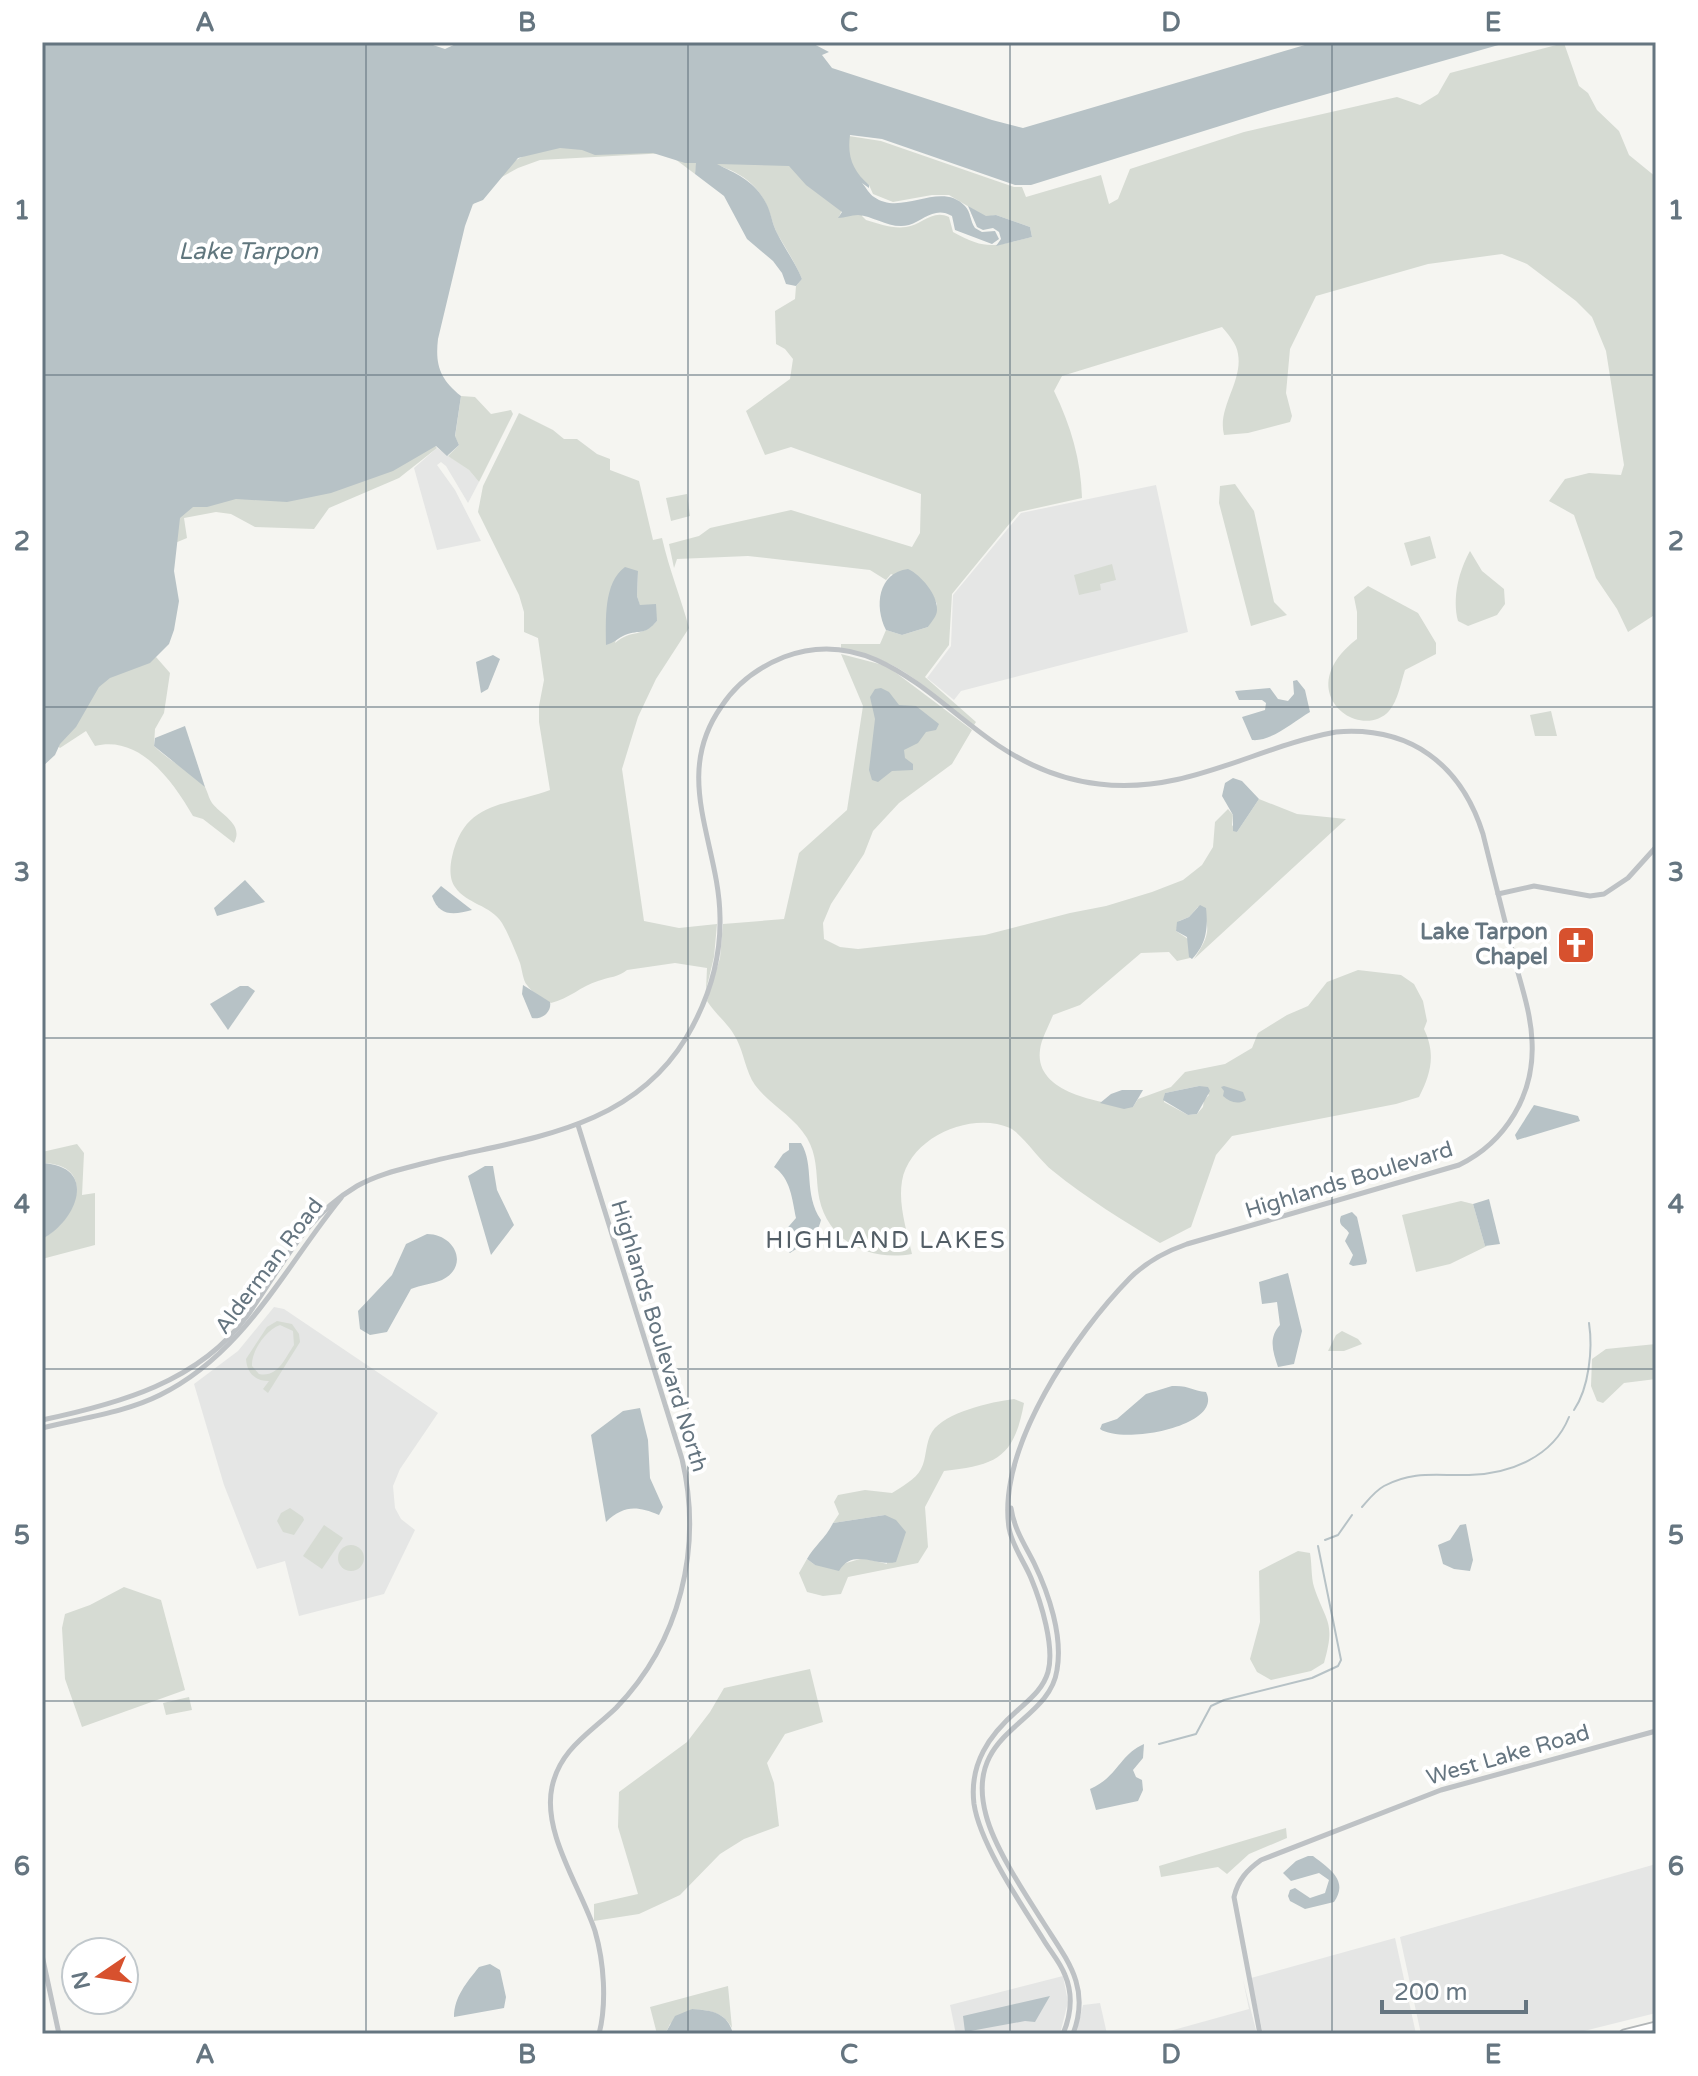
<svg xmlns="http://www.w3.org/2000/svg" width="1698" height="2076" viewBox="0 0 1698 2076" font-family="'Varela Round',sans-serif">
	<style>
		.built { fill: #e5e6e5 }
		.green { fill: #d6dbd3; fill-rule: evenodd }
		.water { fill: #b7c2c6 }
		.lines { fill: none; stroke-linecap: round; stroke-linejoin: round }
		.stream { stroke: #b7c2c6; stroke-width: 2 }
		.trunk-casing { stroke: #b1b5b7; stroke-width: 11 }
		.tertiary { stroke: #bec2c5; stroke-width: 5 }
		.trunk { stroke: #fff; stroke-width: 7 }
		.grid { fill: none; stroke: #657580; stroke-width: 2; stroke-opacity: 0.55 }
		.labels { text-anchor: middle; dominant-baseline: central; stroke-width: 8; stroke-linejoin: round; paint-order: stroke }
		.poi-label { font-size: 22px; font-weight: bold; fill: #657580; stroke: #fff; text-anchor: end }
		.street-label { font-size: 22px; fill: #657580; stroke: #fff }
		.water-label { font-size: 24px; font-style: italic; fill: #61777e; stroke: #fff }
		.neighbourhood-label { font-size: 24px; letter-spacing: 2px; fill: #535e66; stroke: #fff }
		.neatline { fill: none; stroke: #657580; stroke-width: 3 }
		.grid-label { font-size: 26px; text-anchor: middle; font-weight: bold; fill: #657580 }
	</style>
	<rect width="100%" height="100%" fill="#f5f5f1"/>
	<g class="built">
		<polygon points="437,448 469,470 479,482 468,503 446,466 441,462 437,465 455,490 481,541 437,550 414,468"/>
		<polygon points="1156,485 1188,632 961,691 954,700 927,678 951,646 953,595 1021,513"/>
		<polygon points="274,1307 284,1309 438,1413 400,1469 393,1486 395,1508 401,1519 415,1530 384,1594 299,1616 285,1561 257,1569 224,1485 194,1384 238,1351"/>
		<polygon points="1656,1864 1656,2013 1572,2034 1421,2034 1400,1937"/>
		<polygon points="1395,1938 1416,2034 1263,2034 1251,1978"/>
		<polygon points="1063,1976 1068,2002 1060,2034 956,2034 950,2005"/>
		<polygon points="1243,1980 1257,2034 1159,2034 1249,2009"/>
		<polygon points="1100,2003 1107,2034 1076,2034 1083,2005"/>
	</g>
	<g class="green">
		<path d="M1564,43L1579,86L1588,93L1597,110L1619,131L1629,155L1656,177V614L1628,632L1617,609L1596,578L1574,515L1549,501L1565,479L1589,473L1621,475L1624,465L1606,351L1592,317L1576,301L1527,264L1502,254L1428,264L1316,296L1290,349L1286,393L1292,416L1290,422L1248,433L1224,435C1217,407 1243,382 1238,354C1237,344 1228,334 1222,327L1062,376L1054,391C1071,426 1081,460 1082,498L1019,512L952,594L949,645L925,677L976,722L974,725C925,690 904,659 841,649V644H880L886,630L902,635L928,627L937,604L932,594L891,574L886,580L870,570L748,556L677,559L674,568L669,544L699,536L710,528L791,510L912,547L920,533L921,494L791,447L765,455L746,411L790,379L793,359L785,349L776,344L775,311L795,299L796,286L802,279C795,263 787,250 778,235C773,226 771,215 767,206C754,176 726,166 697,160L695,174L667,153L540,160L518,168L500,178L478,196L473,205L471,193C497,172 519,154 552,145L781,158L843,207L839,217L862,211V216L866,220C879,224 893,229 906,227C922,225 932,209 949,217L953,232C987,251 995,246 1032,237L1030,227L996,215L986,217L949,195H932L893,202L873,194L869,185L855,176L848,153L849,136L881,141L1014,187H1022L1026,197L1101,175L1109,204L1118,199L1130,169L1244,132L1397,97L1420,105L1438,94L1450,73Z"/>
		<polygon points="461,396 475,397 491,414 511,410 513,414 479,482 469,470 448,456 459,445 455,437"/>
		<path d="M519,413L553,430L564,439H577L597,454L610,459V470L639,481L653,540L662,538C669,569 681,598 689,628L656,679L638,717L622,769L644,921L679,928L717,924L714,957L706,990L707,968L675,963L627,970C619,977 609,977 598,981C581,986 569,999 551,1003C544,999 531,992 527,985C523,981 522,969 520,963C515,950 509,935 502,923C491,905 466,904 455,887C449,879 450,866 452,857C465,800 504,807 550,790L539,722V706L544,680L538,638L524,632V612L519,595L478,512L483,486ZM638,571L637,596L640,606H649L657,621C642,638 631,629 615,643Z"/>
		<polygon points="432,442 437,448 399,478 329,508 314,529 255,527 231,514 216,512 184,518 187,538 175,543 172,583 161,481"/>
		<polygon points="1235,484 1254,511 1274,602 1287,615 1251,626 1219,503 1220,486"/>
		<polygon points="687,494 690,516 671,521 666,498"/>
		<polygon points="1430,536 1436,558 1411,566 1404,543"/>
		<path d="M1470,551L1482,571L1504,589L1505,604L1497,615L1468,626L1458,621C1452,597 1459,571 1470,551Z"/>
		<polygon points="1112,564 1116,580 1100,584 1101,590 1079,595 1074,575"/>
		<path d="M1368,586L1418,613L1436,643V654L1405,670C1401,682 1398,701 1389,711C1360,743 1289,691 1357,639V612L1354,597Z"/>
		<path d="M841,654L887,666L972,730L952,764L899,803L873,831L864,854L831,904L823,923L824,939L840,947L858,949L985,935L1070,913L1106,906L1152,892L1183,880L1202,865L1213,847L1215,822L1228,809L1233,815L1232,825L1237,832L1259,799L1297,814L1346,819L1194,959C1207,939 1214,927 1198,907L1189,917L1179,921L1176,931L1188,939L1190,958L1177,961L1169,952L1141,953L1080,1005L1053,1015C1049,1026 1041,1039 1040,1050C1034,1094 1103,1103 1133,1107L1138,1099L1171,1087L1185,1072L1225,1064L1252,1048L1258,1033L1287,1015L1308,1006L1327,982L1358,970L1401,975L1414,984L1423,1001L1427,1021L1424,1029C1436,1054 1431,1074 1419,1097L1396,1104L1232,1136L1216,1155L1191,1227L1160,1243C1124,1221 1086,1198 1053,1171C1040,1161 1022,1134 1010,1128C971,1111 910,1137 902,1181C898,1205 907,1231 912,1254C868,1262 824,1240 818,1191C816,1172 817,1155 807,1138C794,1116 770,1105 755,1085C746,1072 744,1054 737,1040C730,1025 716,1015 707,1001L720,958L723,924L784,919L799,853L847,810L863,706ZM1199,1086L1209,1095L1204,1100L1203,1107L1197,1114L1188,1115L1164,1102L1165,1093Z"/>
		<path d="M156,657L170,673L164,713L155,729L154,746C168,760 185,768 200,781C207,786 207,795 212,803C222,816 244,824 234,843L203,819L193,816C173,782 141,735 95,746L86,731L60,748L55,744L82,686Z"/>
		<polygon points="1551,711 1557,736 1535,736 1530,715"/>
		<path d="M77,1144L84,1153L82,1195L95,1193V1245L42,1259V1239C76,1221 99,1164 42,1163V1152Z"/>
		<polygon points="1461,1201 1473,1204 1485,1246 1487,1246 1450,1264 1416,1272 1402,1215"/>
		<path d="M277,1321L292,1324L299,1334L300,1342L268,1393L263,1389L269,1381C255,1381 247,1373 246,1359L267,1327ZM280,1325L293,1331L294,1345C285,1358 278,1378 259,1374L252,1366C251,1351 266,1330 280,1325Z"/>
		<polygon points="1342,1331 1358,1339 1362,1344 1344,1351 1328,1351 1336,1335"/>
		<polygon points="1656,1344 1656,1379 1624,1383 1603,1403 1597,1401 1591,1386 1592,1359 1606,1349"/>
		<path d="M1014,1399L1024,1403C1014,1458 997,1465 944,1471L925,1507L928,1547L918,1563L848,1577L841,1594L823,1596L807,1592L799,1573L807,1559L815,1565L843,1564L863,1558L887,1564L885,1515L833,1523L839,1514L834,1502L838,1495L865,1490L892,1493C901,1487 916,1479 921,1469C927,1458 925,1443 932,1432C945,1412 991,1402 1014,1399Z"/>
		<polygon points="290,1508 303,1517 304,1520 294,1535 283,1532 277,1521 281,1513"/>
		<polygon points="324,1525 343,1538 322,1569 303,1556"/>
		<circle cx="351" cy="1558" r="13"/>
		<path d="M1298,1551L1310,1553C1312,1564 1311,1577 1314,1587C1326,1623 1336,1621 1324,1663L1311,1671L1271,1680L1257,1672L1250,1659L1260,1622L1259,1571Z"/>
		<polygon points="124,1587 161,1600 185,1690 82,1727 65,1679 62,1628 65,1614 90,1605"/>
		<polygon points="810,1669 823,1722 785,1734 767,1763 774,1783 779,1826 744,1839 720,1854 680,1895 639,1914 594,1921 594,1904 638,1894 618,1827 619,1792 687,1742 710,1712 724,1688"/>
		<polygon points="189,1697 192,1710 166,1715 163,1703"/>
		<polygon points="1286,1828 1287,1838 1249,1854 1227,1874 1218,1867 1161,1877 1159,1866"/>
		<path d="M728,1986L732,2028C724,2012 709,2010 692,2009L670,2024L665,2034H657L650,2007Z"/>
	</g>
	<g class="water">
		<path d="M42,42H424L445,49L460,42H810L829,52L822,55L832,68L992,120L1023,128L1315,42H1509L1271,110L1031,185H1015L882,139L850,135C847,157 853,171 869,185V188L862,183C866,187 869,194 874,197C902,217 940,180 965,206C971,212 970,221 975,228L982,232L995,231L999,239L992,244L955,230L952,216C935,206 924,220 909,225C891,230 874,216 858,215C851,215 845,218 838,218L842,212L806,185L789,166L717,164C736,174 754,180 766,203C771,212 772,224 777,233C785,249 795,262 802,279L796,286L786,284L782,273L773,261L747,239L724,196L695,174L696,163H685L653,153L595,155L582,150L560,148L518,158L483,200L473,204L465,226L438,339C435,365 440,379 461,396L455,436L459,445L447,456L436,446L393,471L331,493L287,502L236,499L207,507H193L180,518L174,571L179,601L174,630L169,644L150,663L110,678L99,687L76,727L60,744L55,755L42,767Z"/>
		<polygon points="968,206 986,216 996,215 1030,227 1032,237 996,246 1001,239 999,232 993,228 983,230 977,227"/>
		<path d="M625,567L638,571L637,596L640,605L656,604L657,621C644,636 641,629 625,635C618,638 614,643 606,645C606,621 603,583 625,567Z"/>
		<path d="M908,569C921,575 938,595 937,610C937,616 932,621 928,627L902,635L886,630C874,606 878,573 908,569Z"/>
		<polygon points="493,655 500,659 488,689 481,693 476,662"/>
		<path d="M1297,680L1305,690L1310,712C1293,722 1271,742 1252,740L1242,717L1265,710L1266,703L1262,700H1239L1235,691L1270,688L1278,699L1288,701L1294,694L1293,681Z"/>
		<polygon points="881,688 889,692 899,705 916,706 939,724 936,730 926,732 918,743 904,750 905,758 913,764 913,770 892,771 878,782 872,780 869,770 875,719 870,697 875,689"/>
		<polygon points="185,726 205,787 154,746 155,738"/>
		<polygon points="1233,778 1242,781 1259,799 1237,832 1233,831 1233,815 1222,796 1225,783"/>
		<polygon points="245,880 265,902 217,916 214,908"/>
		<path d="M441,886L472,910C454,915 439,917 432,896Z"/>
		<path d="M1200,905L1206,908C1208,927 1207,944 1192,959L1189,957L1187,937L1176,931L1177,922L1189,917Z"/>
		<path d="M523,985L550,1002C552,1012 542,1020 532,1018L522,994Z"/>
		<polygon points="240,986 248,986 255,991 228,1030 210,1004"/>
		<polygon points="1199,1086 1208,1087 1210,1091 1197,1114 1188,1115 1163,1100 1165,1093"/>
		<path d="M1224,1086L1243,1092L1246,1100C1237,1105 1230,1102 1223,1096L1224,1091L1221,1087Z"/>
		<polygon points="1122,1090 1143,1090 1133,1107 1124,1109 1100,1103 1111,1094"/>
		<polygon points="1534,1105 1578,1116 1580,1121 1517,1140 1515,1135"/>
		<path d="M789,1143H801C815,1166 803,1193 821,1220C817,1237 804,1244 790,1253L777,1240L796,1218C792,1199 791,1179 774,1167L783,1154L789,1150Z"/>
		<path d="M42,1163C99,1166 77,1221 42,1239Z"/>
		<polygon points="485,1166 493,1166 497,1190 514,1225 491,1255 468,1176"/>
		<polygon points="1489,1199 1500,1244 1485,1246 1473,1204"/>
		<path d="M1352,1212L1357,1217L1367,1261L1366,1264L1353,1266L1349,1264L1353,1255L1345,1241L1349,1233C1346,1227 1337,1226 1341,1216Z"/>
		<path d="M427,1234C455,1234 470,1266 442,1280C433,1284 420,1285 411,1289L387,1332L370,1335L360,1329L358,1311L392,1275L406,1244Z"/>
		<path d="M1288,1273L1302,1331L1294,1364L1278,1367C1273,1352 1268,1338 1280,1325L1277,1302L1262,1304L1259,1282Z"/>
		<path d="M1172,1386C1189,1385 1193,1391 1206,1392C1224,1426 1123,1445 1100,1429L1102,1424L1117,1419L1146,1394Z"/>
		<path d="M640,1408L648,1440L650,1478L663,1507L659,1515C637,1506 624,1505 606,1522L591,1435L623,1411Z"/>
		<path d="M885,1515L896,1520L906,1532L896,1562C876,1567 853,1547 839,1571L815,1565L807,1559C814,1546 826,1538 833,1523Z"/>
		<polygon points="1466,1524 1473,1560 1470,1571 1454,1569 1443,1564 1438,1545 1450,1540 1460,1525"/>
		<path d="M1144,1744L1143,1758L1133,1770L1136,1777L1142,1780L1143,1790L1138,1801L1096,1810L1090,1789C1118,1777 1119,1755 1144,1744Z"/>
		<path d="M1308,1856H1313C1330,1869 1349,1881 1334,1902L1305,1909L1290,1901L1288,1896L1290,1890L1295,1888L1310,1898L1325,1893L1329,1880L1319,1873L1291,1881L1283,1873L1296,1861Z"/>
		<path d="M490,1964L500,1970L506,1997L504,2008L454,2017C454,1997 467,1982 479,1967Z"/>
		<polygon points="1050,1996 1035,2022 1025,2021 965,2032 963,2016"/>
		<path d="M692,2009C712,2010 728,2013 733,2034H665L675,2016Z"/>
	</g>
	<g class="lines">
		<g class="stream">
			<path d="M1574,1410C1589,1388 1593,1349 1589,1323"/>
			<path d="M1362,1507C1369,1499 1375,1491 1384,1486C1414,1470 1438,1476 1469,1475C1510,1474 1553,1457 1569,1417"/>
			<polyline points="1325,1540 1338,1535 1352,1515"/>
			<polyline points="1159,1744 1196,1734 1211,1706 1224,1700 1312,1678 1338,1666 1341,1660 1318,1546"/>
		</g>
		<defs>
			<polyline id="trunk" points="1624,2034 1656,2026"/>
		</defs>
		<use href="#trunk" class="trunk-casing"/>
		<g class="tertiary">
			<polyline points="1498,894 1534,886 1590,896 1604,894 1628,878 1656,847"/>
			<path d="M578,1125L682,1459C703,1548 680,1642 616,1708C590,1733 560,1749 552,1787C542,1833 581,1888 595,1931C604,1962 607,2003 599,2034"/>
			<path d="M42,1420C118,1404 199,1382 247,1316C282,1267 303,1218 357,1186C378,1174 402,1169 425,1163C522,1138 628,1133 686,1038C708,1001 721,960 720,917C719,843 672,777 721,707C736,684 759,667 784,657C873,623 934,703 999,746C1029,766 1063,780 1099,784C1185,795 1255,747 1336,732C1410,726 1461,764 1483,834C1493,875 1504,916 1514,958C1521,985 1531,1013 1532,1041C1535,1094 1506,1142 1459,1165L1187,1244C1167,1251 1145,1263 1130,1278C1076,1333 997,1447 1009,1528C1012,1546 1024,1561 1031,1578C1041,1602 1055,1647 1048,1672C1043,1689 1030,1699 1018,1710C989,1735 969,1764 974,1804C980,1844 1021,1904 1043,1939C1050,1951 1060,1962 1065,1975C1073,1994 1071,2015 1063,2034"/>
			<path d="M42,1428C81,1418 124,1413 160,1395C245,1353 284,1268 341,1198"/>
			<path d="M1011,1508C1014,1529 1025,1545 1034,1563C1049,1594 1063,1636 1057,1670C1049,1725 963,1730 986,1815C994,1847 1025,1894 1043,1922C1067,1960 1091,1987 1073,2034"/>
			<polyline points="42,1955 59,2034"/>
			<path d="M1260,2034L1234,1897C1238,1880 1247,1870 1261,1860L1441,1790L1656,1731"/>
		</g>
		<use href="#trunk" class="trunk"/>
	</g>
	<path class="grid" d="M366,42V2034M688,42V2034M1010,42V2034M1332,42V2034M42,375H1656M42,707H1656M42,1038H1656M42,1369H1656M42,1701H1656"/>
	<defs>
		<symbol id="church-square" viewBox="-11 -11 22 22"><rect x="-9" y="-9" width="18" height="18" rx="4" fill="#d7512e" stroke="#fff"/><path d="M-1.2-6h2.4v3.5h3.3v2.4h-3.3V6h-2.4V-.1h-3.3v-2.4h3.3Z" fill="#fff"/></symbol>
	</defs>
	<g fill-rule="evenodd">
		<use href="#church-square" x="1554" y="923" width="44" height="44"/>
	</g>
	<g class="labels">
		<g class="poi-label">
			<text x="1548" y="932">Lake Tarpon<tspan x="1548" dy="25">Chapel</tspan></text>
		</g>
		<g class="street-label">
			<text transform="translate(1349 1180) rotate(-17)">Highlands Boulevard</text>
			<text transform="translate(269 1266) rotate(-53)">Alderman Road</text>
			<text transform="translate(659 1336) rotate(73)">Highlands Boulevard North</text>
			<text transform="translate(1508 1755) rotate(-16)">West Lake Road</text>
		</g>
		<g class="water-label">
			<text x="248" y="251">Lake Tarpon</text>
		</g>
		<g class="neighbourhood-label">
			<text x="886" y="1240">HIGHLAND LAKES</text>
		</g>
	</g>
	<rect width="1698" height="2076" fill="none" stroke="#ffffff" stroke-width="88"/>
	<g transform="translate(100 1976) rotate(257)"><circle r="38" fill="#ffffff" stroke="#c1c8cc" stroke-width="2"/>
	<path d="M0-6L14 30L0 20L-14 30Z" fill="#d7512e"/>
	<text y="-12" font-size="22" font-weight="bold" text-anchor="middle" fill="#657580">N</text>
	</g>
	<path d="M1382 2000v12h144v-12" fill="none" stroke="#657580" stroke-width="4"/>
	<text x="1394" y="2000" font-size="24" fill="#657580" stroke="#ffffff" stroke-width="6" paint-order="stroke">200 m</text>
	<rect x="44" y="44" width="1610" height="1988" class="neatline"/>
	<g class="grid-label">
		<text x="205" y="31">A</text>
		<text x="527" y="31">B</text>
		<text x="849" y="31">C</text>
		<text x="1171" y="31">D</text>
		<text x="1493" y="31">E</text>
		<text x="22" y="219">1</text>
		<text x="1676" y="219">1</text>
		<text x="22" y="550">2</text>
		<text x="1676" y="550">2</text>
		<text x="22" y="881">3</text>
		<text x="1676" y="881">3</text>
		<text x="22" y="1213">4</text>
		<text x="1676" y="1213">4</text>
		<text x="22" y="1544">5</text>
		<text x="1676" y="1544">5</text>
		<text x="22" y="1875">6</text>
		<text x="1676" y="1875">6</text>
		<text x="205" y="2063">A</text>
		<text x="527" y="2063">B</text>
		<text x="849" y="2063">C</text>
		<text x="1171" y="2063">D</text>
		<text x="1493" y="2063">E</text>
	</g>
</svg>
